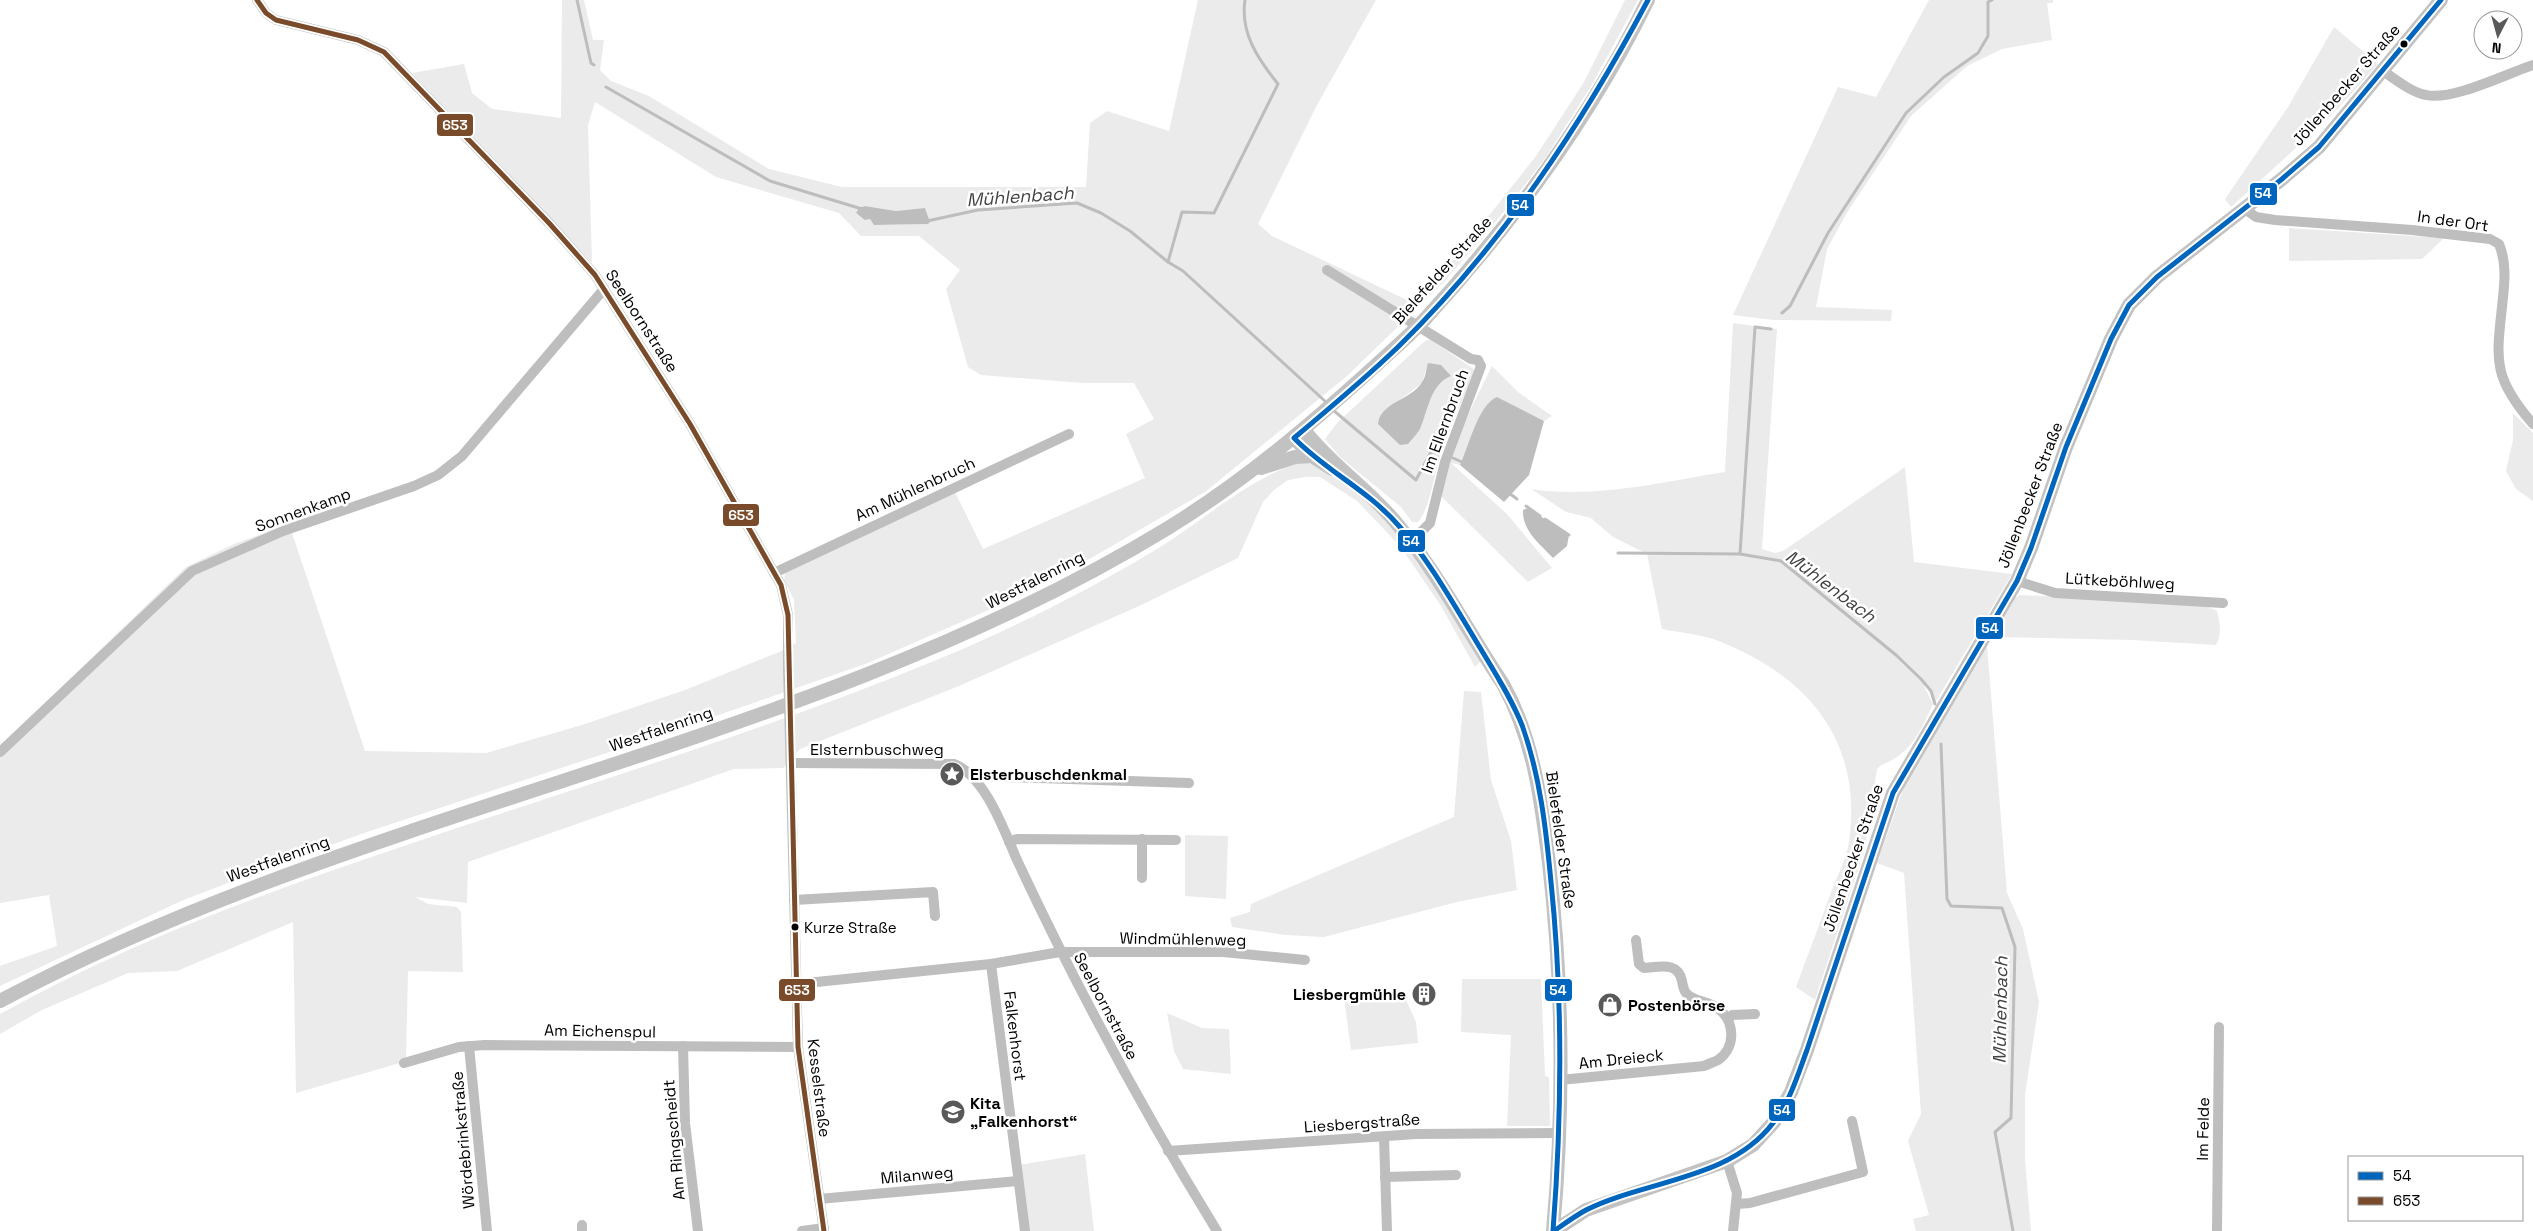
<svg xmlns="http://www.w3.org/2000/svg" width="2533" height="1231" viewBox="0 0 2533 1231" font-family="'Space Grotesk',sans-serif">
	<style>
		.green { fill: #ebebeb; fill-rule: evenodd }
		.water { fill: #bdbdbd }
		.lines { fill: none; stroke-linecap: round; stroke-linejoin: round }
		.stream { stroke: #bdbdbd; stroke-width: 3 }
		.minor { stroke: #bebebe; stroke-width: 10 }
		.secondary { stroke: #c2c2c2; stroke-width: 14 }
		.minor-bridge { stroke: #bebebe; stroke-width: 10 }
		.secondary-bridge { stroke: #c2c2c2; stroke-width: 14 }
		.bus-1-casing { stroke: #fff; stroke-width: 9 }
		.bus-2-casing { stroke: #fff; stroke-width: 9 }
		.bus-1 { stroke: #0065bd; stroke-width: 5 }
		.bus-2 { stroke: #7a4b2a; stroke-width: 5 }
		.bus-dot { fill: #000; stroke: #fff; stroke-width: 2 }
		.labels { text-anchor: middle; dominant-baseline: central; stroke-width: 5; stroke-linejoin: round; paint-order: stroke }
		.bus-label { font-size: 15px; fill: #000; stroke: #fff; text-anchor: start }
		.street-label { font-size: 16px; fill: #000; stroke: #fff }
		.poi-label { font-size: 16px; font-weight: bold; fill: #000; stroke: #fff; text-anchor: start }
		.water-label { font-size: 18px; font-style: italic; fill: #424242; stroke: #fff }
		.line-badge { stroke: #fff; stroke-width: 2 }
		.badge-label { font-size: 14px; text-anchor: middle; font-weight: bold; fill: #fff }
	</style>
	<rect width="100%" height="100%" fill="#fff"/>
	<g class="green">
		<path d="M562,0H584L593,40H604L600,70L611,81L649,96L769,169L842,187H1086L1090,123L1107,111L1169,131L1198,0H1376L1317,105L1258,224L1272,236L1409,301L1421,293L1457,256L1536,156L1584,82L1625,0H1638L1590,88L1546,157L1508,207L1443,283L1347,376L1205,492L1086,561L1009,601L868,663L670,732L367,832L272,866L181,901L0,986V966L57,946L49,895L0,903V746L186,567L234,544L289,524L365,751L486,753L582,725L685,690L779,652L796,643L794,600L784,580L785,573L955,492L983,549L1145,478L1126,434L1154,419L1134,383H1083L981,375L968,367L946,289L960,270L919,236H861L839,213L716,177L595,102L588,125L592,263L412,73L464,64L472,93L492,109L561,118ZM865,206L896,211L925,208L930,222L928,224L875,225L870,219L856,214L859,208Z"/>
		<polygon points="1929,0 2053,0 2053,3 2047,3 2052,40 2002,49 1967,66 1911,116 1848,211 1827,249 1816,307 1892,310 1891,321 1774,320 1733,315 1838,87 1876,97"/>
		<polygon points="2334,27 2378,64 2328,119 2231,207 2225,199 2288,107"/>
		<polygon points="2289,228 2444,238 2422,259 2289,261"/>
		<path d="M1733,323L1777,329L1762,549L1775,553L1783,551L1905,467L1914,562L2012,574L1936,701L1927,684L1924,686L1933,704C1923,725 1915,746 1894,759C1888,763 1882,763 1877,769L1864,851L1815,1000L1796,987C1808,954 1821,921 1833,887C1840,870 1849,853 1850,833C1860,738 1806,676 1721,642C1703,634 1681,633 1662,629L1647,554L1613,537L1591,518L1566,512L1531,489C1594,499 1662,482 1725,472Z"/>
		<path d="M1430,339L1475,370C1464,398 1450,427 1440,457C1433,477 1431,506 1418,522H1412L1401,507L1340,457L1325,439L1337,423L1425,341ZM1428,363L1450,376C1431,383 1425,412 1420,429L1381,414L1422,383Z"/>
		<path d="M1492,366L1518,392L1552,416L1544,421L1497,397L1460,465L1451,463L1507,514L1552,568L1528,582L1442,497C1440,469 1478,394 1492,366Z"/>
		<polygon points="2513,413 2533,433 2533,501 2516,489 2506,471 2513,440"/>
		<path d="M1304,461C1382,483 1441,597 1481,661L1475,667L1441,606L1400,546L1357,501L1320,477H1305L1288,480L1274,490L1263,502L1238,558L1139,606L959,686L800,749L783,768L734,769L468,862L467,903L415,897L428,904L457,907L461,912L463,972L408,971L406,1059L400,1063L296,1093L293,922L177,971L128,973L42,1010L0,1034V1014C127,943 263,893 401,847C579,786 760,733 934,661C1011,629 1086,592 1157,549C1204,520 1250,477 1304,461Z"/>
		<path d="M2020,595L2202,604L2217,611C2220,624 2222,634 2216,645L2132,640L1997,637L1995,629L2013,599Z"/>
		<polygon points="1987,645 2007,893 2023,929 2039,1002 2025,1095 2025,1160 2031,1231 1916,1231 1913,1219 1929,1215 1908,1141 1921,1114 1904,873 1877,863 1905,784"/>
		<polygon points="1464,691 1481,692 1491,780 1511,841 1517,890 1457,902 1324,937 1286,935 1232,927 1230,918 1250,912 1251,904 1454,817"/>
		<polygon points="1185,835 1228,836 1226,899 1185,896"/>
		<polygon points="1462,979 1541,979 1545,1076 1549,1077 1550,1126 1507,1126 1511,1035 1461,1032"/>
		<polygon points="1401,989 1416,1022 1418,1043 1351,1050 1344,997 1389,993"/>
		<polygon points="1167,1013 1202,1028 1229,1029 1231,1074 1183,1069 1174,1051"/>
		<polygon points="1085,1154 1094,1231 1028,1231 1019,1165"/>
	</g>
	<g class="water">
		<polygon points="865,206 896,211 925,208 930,222 928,224 874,225 870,219 865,220 856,213 859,208"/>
		<path d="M1428,363L1441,365L1451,376C1430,384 1428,411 1420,429C1417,434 1412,439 1408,444L1400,445L1378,424C1380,402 1412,400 1422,382C1426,377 1426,369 1428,363Z"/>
		<path d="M1497,397L1544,421L1529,475L1504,502L1460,465C1469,446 1478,405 1497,397Z"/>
		<path d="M1528,508L1569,535L1567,546L1553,558C1540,544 1522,531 1523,510Z"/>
	</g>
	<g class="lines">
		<g class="stream">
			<polyline points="577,0 591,63 594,65"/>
			<polyline points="606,87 770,181 862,209"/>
			<polyline points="927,221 978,210 1077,203 1101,213 1130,231 1168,262 1183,271 1327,403"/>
			<path d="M1168,262L1182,212L1214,213L1278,84C1258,59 1240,33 1245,0"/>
			<polyline points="1782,313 1790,306 1828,233 1906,113 1944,77 1978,53 1988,36 1988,2 1992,0"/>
			<polyline points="1333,410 1416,480 1431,452 1440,453"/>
			<polyline points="1453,458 1464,463"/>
			<polyline points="1509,493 1517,499"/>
			<polyline points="1526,506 1540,516"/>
			<polyline points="1545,519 1569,535"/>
			<polyline points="1618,553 1740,554 1781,561 1896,655 1921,679 1931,691 1935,704"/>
			<polyline points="1740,554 1755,327 1771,329"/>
			<polyline points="1941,744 1947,899 1951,906 2002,908 2015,947 2011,1118 1995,1132 2013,1231"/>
		</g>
		<g class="minor">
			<polyline points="257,0 266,13 276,20 358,40 384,52 549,223 595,275 690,424 781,585 788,615 788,667"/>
			<path d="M2383,71C2396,80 2411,92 2426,95C2452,101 2506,74 2533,65"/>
			<path d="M2245,209L2256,217L2275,220L2412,230L2490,239L2499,244C2506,261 2505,279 2503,297C2497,358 2490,375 2533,424"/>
			<polyline points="1327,270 1471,359 1478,360 1481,366 1445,462 1430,523 1412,541"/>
			<polyline points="774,573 1069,434"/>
			<polyline points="2017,581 2055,593 2223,603"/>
			<polyline points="790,739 798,1047 824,1231"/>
			<polyline points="0,752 192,571 283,531 414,486 438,475 462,456 604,289"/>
			<path d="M791,763L954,764C985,776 1004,830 1017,860C1077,988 1143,1111 1217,1231"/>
			<polyline points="974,776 1189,783"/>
			<polyline points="1142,839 1142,878"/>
			<polyline points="1009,842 1017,839 1176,840"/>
			<polyline points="794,900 933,892 935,916"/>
			<polyline points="991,964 1025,1231"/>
			<polyline points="797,984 991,964 1060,952 1223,952 1305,960"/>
			<polyline points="1728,1019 1732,1015 1755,1014"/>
			<polyline points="469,1046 487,1231"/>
			<polyline points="683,1046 685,1123 698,1231"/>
			<polyline points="404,1063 459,1047 485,1045 798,1047"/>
			<path d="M1560,1080L1704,1066C1708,1064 1714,1062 1718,1060C1737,1047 1735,1019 1716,1007C1708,1002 1695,1001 1688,995C1683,991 1683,986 1682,981C1678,961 1659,967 1644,968L1639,964L1636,940"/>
			<polyline points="1384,1137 1387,1231"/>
			<polyline points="1168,1151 1416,1134 1559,1133"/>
			<polyline points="1727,1161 1737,1193 1733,1231"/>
			<polyline points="1385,1177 1456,1175"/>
			<polyline points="819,1199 1018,1181"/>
			<polyline points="1737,1204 1750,1203 1863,1172 1852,1121"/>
			<polyline points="582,1225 582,1231"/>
			<polyline points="802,1231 824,1228"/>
			<polyline points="2217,1231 2219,1027"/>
		</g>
		<g class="secondary">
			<path d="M1425,319C1513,223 1591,117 1648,0"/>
			<path d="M1304,430C1332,466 1370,490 1398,525C1438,573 1468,632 1503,684C1534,740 1541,800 1549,863C1563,984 1564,1109 1553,1231"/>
			<polyline points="1294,438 1312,456 1332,469"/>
			<polyline points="1261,468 1295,457 1312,456"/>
			<path d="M0,1001C372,802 806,749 1168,528C1256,474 1332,406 1408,336"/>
			<polyline points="1554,1231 1586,1210 1727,1161 1753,1145 1774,1122 1791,1092 1807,1050 1893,793 2017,581 2031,548 2066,447 2111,339 2129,305 2157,277 2282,179 2319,147 2441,0"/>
		</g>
		<polyline class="minor-bridge" points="788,667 790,739"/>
		<polyline class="secondary-bridge" points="1408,336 1425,319"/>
		<defs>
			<g id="bus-1">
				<path d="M1553,1231C1562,1114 1563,998 1551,882C1546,829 1540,775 1522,725C1509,693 1490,665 1473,636C1450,598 1428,559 1399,526C1368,490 1326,471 1294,438C1330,408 1366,378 1399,346C1502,245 1581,126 1648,0"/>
				<path d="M1554,1231C1564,1224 1575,1216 1586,1210C1646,1180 1730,1180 1773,1123C1790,1102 1798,1074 1807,1050L1893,793L2017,581L2031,548L2066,447L2111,339L2129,305L2157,277L2282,179L2319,147L2441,0"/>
			</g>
			<polyline id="bus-2" points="257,0 266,13 276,20 358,40 384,52 549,223 595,275 690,424 781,585 788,615 798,1047 824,1231"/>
		</defs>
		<use href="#bus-1" class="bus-1-casing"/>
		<use href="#bus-2" class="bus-2-casing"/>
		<use href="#bus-1" class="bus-1"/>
		<use href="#bus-2" class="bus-2"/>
	</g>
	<defs>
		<symbol id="sight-disc" viewBox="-11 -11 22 22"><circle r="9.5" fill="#595959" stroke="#fff"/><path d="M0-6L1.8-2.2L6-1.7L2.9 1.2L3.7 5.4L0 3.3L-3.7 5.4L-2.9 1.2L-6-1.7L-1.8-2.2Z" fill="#fff"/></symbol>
		<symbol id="building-disc" viewBox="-11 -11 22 22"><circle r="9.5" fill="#595959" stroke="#fff"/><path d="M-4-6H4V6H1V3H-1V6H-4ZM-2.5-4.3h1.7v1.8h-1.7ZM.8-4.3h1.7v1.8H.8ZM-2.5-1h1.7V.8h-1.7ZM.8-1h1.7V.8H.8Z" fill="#fff"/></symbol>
		<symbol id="shop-disc" viewBox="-11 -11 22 22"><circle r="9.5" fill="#595959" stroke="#fff"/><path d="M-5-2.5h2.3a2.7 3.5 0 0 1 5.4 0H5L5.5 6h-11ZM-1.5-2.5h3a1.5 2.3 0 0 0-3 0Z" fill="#fff"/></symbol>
		<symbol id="school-disc" viewBox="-11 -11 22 22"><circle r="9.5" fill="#595959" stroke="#fff"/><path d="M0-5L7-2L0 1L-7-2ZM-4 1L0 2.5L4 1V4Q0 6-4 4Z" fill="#fff"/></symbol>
	</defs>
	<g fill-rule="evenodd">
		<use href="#sight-disc" x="938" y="760" width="28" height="28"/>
		<use href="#building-disc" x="1410" y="980" width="28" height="28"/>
		<use href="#shop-disc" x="1596" y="991" width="28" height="28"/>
		<use href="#school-disc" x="939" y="1098" width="28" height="28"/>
	</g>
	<g class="bus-dot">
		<circle cx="2404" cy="44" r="4.5"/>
		<circle cx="795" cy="927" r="4.5"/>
	</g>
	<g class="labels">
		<g class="bus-label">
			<text x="804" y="927">Kurze Straße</text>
		</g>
		<g class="street-label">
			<text transform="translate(2346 85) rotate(-49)">Jöllenbecker Straße</text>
			<text transform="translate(2453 221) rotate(8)">In der Ort</text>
			<text transform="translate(1442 270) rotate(-48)">Bielefelder Straße</text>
			<text transform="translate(642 321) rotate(57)">Seelbornstraße</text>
			<text transform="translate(1445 421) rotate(-70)">Im Ellernbruch</text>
			<text transform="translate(915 489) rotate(-25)">Am Mühlenbruch</text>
			<text transform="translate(2030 495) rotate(-69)">Jöllenbecker Straße</text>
			<text transform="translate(303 510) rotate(-20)">Sonnenkamp</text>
			<text transform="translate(1035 580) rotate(-27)">Westfalenring</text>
			<text transform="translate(2120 581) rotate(3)">Lütkeböhlweg</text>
			<text transform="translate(661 729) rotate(-19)">Westfalenring</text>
			<text x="877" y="749">Elsternbuschweg</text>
			<text transform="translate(1561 840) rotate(82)">Bielefelder Straße</text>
			<text transform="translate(1853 858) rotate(-71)">Jöllenbecker Straße</text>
			<text transform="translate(278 859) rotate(-20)">Westfalenring</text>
			<text transform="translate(1183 939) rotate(1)">Windmühlenweg</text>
			<text transform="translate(1106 1006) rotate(62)">Seelbornstraße</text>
			<text transform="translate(600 1031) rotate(1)">Am Eichenspul</text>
			<text transform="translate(1015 1036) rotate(83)">Falkenhorst</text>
			<text transform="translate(1621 1059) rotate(-6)">Am Dreieck</text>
			<text transform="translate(819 1088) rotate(83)">Kesselstraße</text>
			<text transform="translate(1362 1123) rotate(-4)">Liesbergstraße</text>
			<text transform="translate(2203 1129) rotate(-89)">Im Felde</text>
			<text transform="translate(463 1140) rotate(-95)">Wördebrinkstraße</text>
			<text transform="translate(674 1140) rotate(-95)">Am Ringscheidt</text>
			<text transform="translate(917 1175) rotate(-5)">Milanweg</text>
		</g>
		<g class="poi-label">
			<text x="970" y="774">Elsterbuschdenkmal</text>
			<text x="1406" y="994" text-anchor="end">Liesbergmühle</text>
			<text x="1628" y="1005">Postenbörse</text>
			<text x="970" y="1103">Kita<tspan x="970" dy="18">„Falkenhorst“</tspan></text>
		</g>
		<g class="water-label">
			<text transform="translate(1020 196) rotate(-4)">Mühlenbach</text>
			<text transform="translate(1831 586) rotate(37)">Mühlenbach</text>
			<text transform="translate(2000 1010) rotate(-89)">Mühlenbach</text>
		</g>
	</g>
	<g class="line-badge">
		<rect x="436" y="113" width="38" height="24" rx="5" fill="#7a4b2a"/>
		<rect x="2249" y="182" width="29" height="24" rx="5" fill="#0065bd"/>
		<rect x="1506" y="193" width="29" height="24" rx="5" fill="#0065bd"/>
		<rect x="722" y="503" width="38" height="24" rx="5" fill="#7a4b2a"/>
		<rect x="1397" y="529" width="29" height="24" rx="5" fill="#0065bd"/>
		<rect x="1975" y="616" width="29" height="24" rx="5" fill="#0065bd"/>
		<rect x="1544" y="978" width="29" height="24" rx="5" fill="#0065bd"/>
		<rect x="778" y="978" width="38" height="24" rx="5" fill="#7a4b2a"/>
		<rect x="1768" y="1098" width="28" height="24" rx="5" fill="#0065bd"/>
	</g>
	<g class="badge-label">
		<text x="455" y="130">653</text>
		<text x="2263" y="198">54</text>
		<text x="1520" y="210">54</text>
		<text x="741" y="520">653</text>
		<text x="1411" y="546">54</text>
		<text x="1990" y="633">54</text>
		<text x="1558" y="995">54</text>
		<text x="797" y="995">653</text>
		<text x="1782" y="1115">54</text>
	</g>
	<rect x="2348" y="1156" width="175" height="65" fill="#ffffff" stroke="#999999"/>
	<rect x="2358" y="1172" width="25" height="8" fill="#0065bd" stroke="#999999"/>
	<text x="2393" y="1181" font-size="15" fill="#000000">54</text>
	<rect x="2358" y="1197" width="25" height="8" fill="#7a4b2a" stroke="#999999"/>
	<text x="2393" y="1206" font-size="15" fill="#000000">653</text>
	<g transform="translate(2498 35) rotate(186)"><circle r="24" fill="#ffffff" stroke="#999999"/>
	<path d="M0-4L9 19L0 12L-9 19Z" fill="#595959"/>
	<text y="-8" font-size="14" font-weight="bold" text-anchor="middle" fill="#000000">N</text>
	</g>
</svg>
